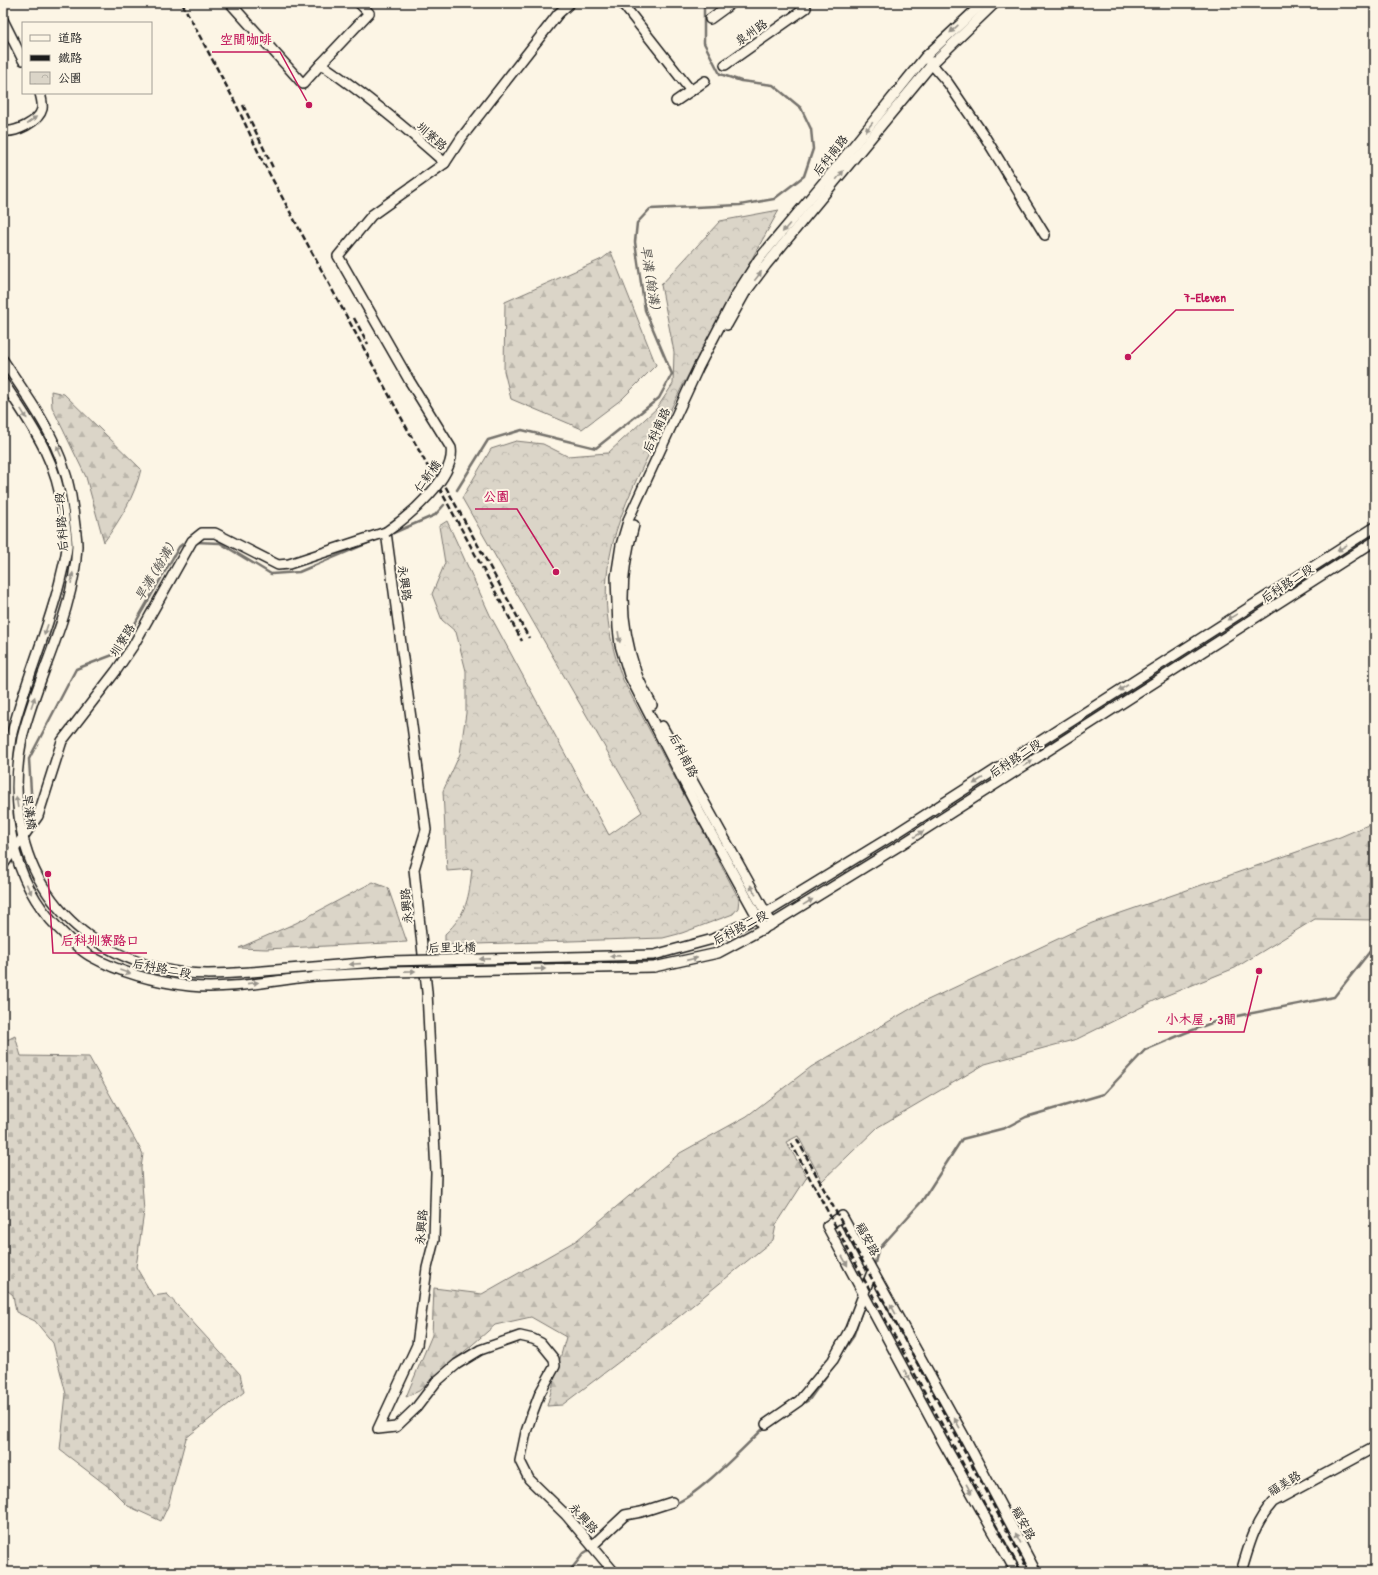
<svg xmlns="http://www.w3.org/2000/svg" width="1378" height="1575" viewBox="0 0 1378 1575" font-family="'Patrick Hand','LXGW WenKai TC',sans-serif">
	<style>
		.forest { fill: url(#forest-firs); stroke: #7c7872 }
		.cemetery { fill: url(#cemetery-stones); stroke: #7c7872 }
		.park { fill: url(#park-crowns); stroke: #7c7872 }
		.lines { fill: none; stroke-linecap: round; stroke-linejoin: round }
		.stream { stroke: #75726c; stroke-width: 2.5 }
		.minor-casing { stroke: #1c1c1c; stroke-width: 12 }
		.minor { stroke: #fcf5e5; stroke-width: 9 }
		.rail { stroke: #1c1c1c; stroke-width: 2.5; stroke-dasharray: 6 3; stroke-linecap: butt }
		.minor-bridge-casing { stroke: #1c1c1c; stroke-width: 12; stroke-linecap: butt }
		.minor-bridge { stroke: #fcf5e5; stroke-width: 9 }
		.oneway { fill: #97938b }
		.labels { text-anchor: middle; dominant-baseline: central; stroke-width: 4; stroke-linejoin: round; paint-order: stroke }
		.street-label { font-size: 12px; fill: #1c1c1c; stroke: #fcf5e5 }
		.water-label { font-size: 13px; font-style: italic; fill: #575551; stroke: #fcf5e5 }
		.leader { fill: none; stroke: #c2185b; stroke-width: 1.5 }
		.callout-dot { fill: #c2185b; stroke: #fcf5e5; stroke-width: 1.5 }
		.callout-label { font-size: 13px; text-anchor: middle; font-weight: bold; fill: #c2185b; stroke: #fcf5e5; stroke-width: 4; stroke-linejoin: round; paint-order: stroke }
	</style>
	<defs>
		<pattern id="forest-firs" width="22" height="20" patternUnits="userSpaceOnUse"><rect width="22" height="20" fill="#dbd5c8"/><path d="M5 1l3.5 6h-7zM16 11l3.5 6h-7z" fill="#bbb6ab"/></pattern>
		<pattern id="cemetery-stones" width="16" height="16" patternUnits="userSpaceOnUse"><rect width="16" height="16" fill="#dbd5c8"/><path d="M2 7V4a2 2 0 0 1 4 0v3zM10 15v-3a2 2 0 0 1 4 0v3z" fill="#bbb6ab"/></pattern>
		<pattern id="park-crowns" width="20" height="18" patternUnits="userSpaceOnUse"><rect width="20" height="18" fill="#dbd5c8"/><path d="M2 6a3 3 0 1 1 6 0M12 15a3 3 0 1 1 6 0" fill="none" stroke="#bbb6ab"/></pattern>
	</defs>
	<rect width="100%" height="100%" fill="#fcf5e5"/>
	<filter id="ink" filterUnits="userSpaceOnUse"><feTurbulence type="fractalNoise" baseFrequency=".025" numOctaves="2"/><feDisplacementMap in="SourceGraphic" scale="8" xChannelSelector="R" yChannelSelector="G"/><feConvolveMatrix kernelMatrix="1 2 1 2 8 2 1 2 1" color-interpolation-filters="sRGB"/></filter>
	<g filter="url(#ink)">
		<g class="forest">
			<polygon points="611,252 656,365 622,399 582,429 511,399 504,371 505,302 602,259"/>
			<path d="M51,391L64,394L141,469C135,496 120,520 104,542L86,477L52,407Z"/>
			<polygon points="1375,822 1375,920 1315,919 1235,968 1160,998 1077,1039 985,1064 878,1127 822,1181 798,1136 786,1142 807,1177 776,1225 773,1240 677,1318 562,1405 547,1406 566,1337 531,1317 495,1325 419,1391 406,1397 432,1335 434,1288 482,1294 577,1240 680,1153 747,1116 811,1067 917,1005 1092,923 1340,837"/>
			<polygon points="373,882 388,888 407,942 266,949 239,948 296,923"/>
		</g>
		<polygon class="cemetery" points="15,1036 21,1056 89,1057 143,1154 141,1168 144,1212 136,1267 153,1296 167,1294 240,1374 244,1392 186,1438 168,1506 161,1521 128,1506 110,1488 60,1450 66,1394 53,1343 35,1321 16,1312 13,1295 3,1287 3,1042"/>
		<path class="park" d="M779,210C736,288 690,366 652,448C634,484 616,520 609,561C602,601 609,642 623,680L739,899L738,908L733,914L682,933L663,938L445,945V934C467,914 469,897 472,869L447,871L443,791L460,754L466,713V671L456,632L442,620L432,594L445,563L439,526L447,521L490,615L609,835L642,812L462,498L491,449L516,441L543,444L567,456L608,453L657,408L673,384L674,352L661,285L720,221Z"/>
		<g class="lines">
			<g class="stream">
				<polyline points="457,490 488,440 522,430 596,448 659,398 672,374 645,310 635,242 637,223 650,209 740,205 774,199 804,176 813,149 811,129 801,108 773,85 741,81 720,74 704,43 704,8 706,3"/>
				<polyline points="391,534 435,515 444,505"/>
				<polyline points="195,542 220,543 271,574 299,572 375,540"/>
				<polyline points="22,819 32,808 29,759 76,669 118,653 179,547 185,542 190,542"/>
				<polyline points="3,840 8,834"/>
				<polyline points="874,1267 878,1250 922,1201 962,1139 1005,1128 1026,1117 1104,1094 1145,1050 1185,1033 1222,1019 1334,997 1375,945"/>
				<polyline points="839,1357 853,1337 862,1310"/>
				<polyline points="799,1406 809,1400 834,1365"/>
				<path d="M674,1504C698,1496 745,1446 766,1426"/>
				<polyline points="569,1572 584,1553 592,1548"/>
			</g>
			<defs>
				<g id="minor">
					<path d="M230,3L303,84L321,64C365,94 406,128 445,163L372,215L338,256L409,380"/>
					<polyline points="622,3 691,91"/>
					<polyline points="710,19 732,3"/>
					<polyline points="3,20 23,60"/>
					<polyline points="929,61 948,83 985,137 1045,235"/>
					<polyline points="321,64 369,13 359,3"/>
					<polyline points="725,65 806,8 802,3"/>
					<polyline points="676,101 705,81"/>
					<path d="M3,131C15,133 39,122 42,109C43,103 41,98 40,93"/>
					<polyline points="445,163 462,137 558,14 570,3"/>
					<polyline points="727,325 745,293 766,265 932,64 995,3"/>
					<path d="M3,360C39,414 68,451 74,518C75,527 77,537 77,546C74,614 38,673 22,738C0,849 52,943 163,969C191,976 222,974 251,972"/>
					<path d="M3,382C34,428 57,460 64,517C65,527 68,538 67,547C66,559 62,570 60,581C47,634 24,684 11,737C0,805 9,879 59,929C69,939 80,951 92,957C123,974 156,982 190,986C230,990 276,980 315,976"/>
					<path d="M634,525C619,577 619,620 636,672C640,684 647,695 652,705"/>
					<polyline points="662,726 772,924"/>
					<polyline points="3,865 38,816 62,741 116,671 133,646 192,541 202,533 215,533 278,565 289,564 386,532 426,830 414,869 427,992 436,1173 434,1240 427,1268 417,1345 378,1429 396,1427 416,1408 436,1382 457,1364 480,1350 520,1336 533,1339 541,1343 554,1359 555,1366 540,1393 532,1414 526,1432 520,1461 529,1479 566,1515 614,1572"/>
					<polyline points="764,929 701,815 629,675 620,645 618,628 616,577 621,545 629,518 698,368 736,295 759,259 838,165 925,57 983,3"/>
					<polyline points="654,955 713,939 766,913 892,836 1375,527"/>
					<polyline points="654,967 718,953 772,924 899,846 1375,541"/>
					<polyline points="766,1424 799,1401 833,1360 850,1329 872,1272"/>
					<polyline points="593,1545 625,1515 641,1512 672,1502"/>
					<polyline points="1016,1572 943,1442 827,1226 842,1216 964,1436 1036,1572"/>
					<path d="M1241,1572C1249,1546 1254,1523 1273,1502L1375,1447"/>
				</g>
			</defs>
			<use href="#minor" class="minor-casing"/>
			<use href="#minor" class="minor"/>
			<g class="rail">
				<polyline points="182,3 234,100 262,160 522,641"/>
				<polyline points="243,105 274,170"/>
				<polyline points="354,318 368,344"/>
				<polyline points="437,471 529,638"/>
				<polyline points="797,1139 1029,1572"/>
				<polyline points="791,1143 1021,1572"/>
			</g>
			<defs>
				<g id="minor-bridge">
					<path d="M386,532C408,517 456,477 451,448L409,380"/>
					<polyline points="251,972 388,961 654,955"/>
					<polyline points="315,976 390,972 654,967"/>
				</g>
			</defs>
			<use href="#minor-bridge" class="minor-bridge-casing"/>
			<use href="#minor-bridge" class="minor-bridge"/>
		</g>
		<defs><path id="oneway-solid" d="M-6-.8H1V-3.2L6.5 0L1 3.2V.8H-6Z"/></defs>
		<g class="oneway">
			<use href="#oneway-solid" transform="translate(954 29) rotate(137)"/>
			<use href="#oneway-solid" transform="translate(32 120) rotate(-36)"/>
			<use href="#oneway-solid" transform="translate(869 127) rotate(129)"/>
			<use href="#oneway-solid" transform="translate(840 175) rotate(-51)"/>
			<use href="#oneway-solid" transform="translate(786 228) rotate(130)"/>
			<use href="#oneway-solid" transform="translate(758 276) rotate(-53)"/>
			<use href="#oneway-solid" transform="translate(24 414) rotate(58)"/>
			<use href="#oneway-solid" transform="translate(59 451) rotate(-113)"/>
			<use href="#oneway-solid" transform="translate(1342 548) rotate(148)"/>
			<use href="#oneway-solid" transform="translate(72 578) rotate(-81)"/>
			<use href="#oneway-solid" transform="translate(1232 617) rotate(148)"/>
			<use href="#oneway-solid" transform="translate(46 630) rotate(109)"/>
			<use href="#oneway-solid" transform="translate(619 637) rotate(81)"/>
			<use href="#oneway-solid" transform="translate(1123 688) rotate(147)"/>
			<use href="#oneway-solid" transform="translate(33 702) rotate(-71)"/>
			<use href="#oneway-solid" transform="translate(1028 763) rotate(-33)"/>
			<use href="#oneway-solid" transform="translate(978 781) rotate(147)"/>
			<use href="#oneway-solid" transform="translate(17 802) rotate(-98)"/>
			<use href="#oneway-solid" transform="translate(919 834) rotate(-33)"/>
			<use href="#oneway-solid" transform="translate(29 889) rotate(64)"/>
			<use href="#oneway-solid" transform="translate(753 890) rotate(-119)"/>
			<use href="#oneway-solid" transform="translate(808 902) rotate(-31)"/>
			<use href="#oneway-solid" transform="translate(615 956) rotate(179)"/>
			<use href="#oneway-solid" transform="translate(485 959) rotate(179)"/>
			<use href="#oneway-solid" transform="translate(692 959) rotate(-13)"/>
			<use href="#oneway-solid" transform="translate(355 964) rotate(176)"/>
			<use href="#oneway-solid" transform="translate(540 969) rotate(-1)"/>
			<use href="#oneway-solid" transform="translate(410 971) rotate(-1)"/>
			<use href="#oneway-solid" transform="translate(125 972) rotate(19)"/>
			<use href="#oneway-solid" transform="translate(253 983) rotate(-6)"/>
			<use href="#oneway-solid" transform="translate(845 1261) rotate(61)"/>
			<use href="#oneway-solid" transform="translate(893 1309) rotate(-119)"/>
			<use href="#oneway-solid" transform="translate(907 1375) rotate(62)"/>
			<use href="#oneway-solid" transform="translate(957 1423) rotate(-119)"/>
			<use href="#oneway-solid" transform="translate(969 1489) rotate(61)"/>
			<use href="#oneway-solid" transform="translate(1018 1538) rotate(-118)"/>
		</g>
	</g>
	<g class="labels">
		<g class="street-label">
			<text transform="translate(751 32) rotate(-35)">泉州路</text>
			<text transform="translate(432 136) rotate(41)">圳寮路</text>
			<text transform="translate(830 155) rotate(-51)">后科南路</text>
			<text transform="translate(656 430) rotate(-65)">后科南路</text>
			<text transform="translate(427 476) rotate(-55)">仁新橋</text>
			<text transform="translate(61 522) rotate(-94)">后科路二段</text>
			<text transform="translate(405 583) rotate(82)">永興路</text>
			<text transform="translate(1287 583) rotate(-33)">后科路二段</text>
			<text transform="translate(122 640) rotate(-58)">圳寮路</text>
			<text transform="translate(684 755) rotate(63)">后科南路</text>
			<text transform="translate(1015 758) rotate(-33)">后科路二段</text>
			<text transform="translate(30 812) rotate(82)">旱溝橋</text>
			<text transform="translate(406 906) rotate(-95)">永興路</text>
			<text transform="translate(740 927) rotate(-27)">后科路二段</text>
			<text transform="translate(452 947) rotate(-1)">后里北橋</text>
			<text transform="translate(162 968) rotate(11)">后科路二段</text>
			<text transform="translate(421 1227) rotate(-85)">永興路</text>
			<text transform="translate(868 1239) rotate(62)">福安路</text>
			<text transform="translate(1284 1483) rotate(-31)">福美路</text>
			<text transform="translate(584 1518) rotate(48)">永興路</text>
			<text transform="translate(1024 1523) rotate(62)">福安路</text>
		</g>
		<g class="water-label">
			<text transform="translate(651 277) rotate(81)">旱溝 (翰溝)</text>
			<text transform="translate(154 572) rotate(-59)">旱溝 (翰溝)</text>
		</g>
	</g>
	<path class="leader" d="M309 105L280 52H212M1128 357L1176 310H1234M556 572L517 509H475M48 874L53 953H147M1259 971L1244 1032H1158"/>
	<g class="callout-dot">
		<circle cx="309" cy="105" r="4"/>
		<circle cx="1128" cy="357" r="4"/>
		<circle cx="556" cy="572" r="4"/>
		<circle cx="48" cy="874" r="4"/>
		<circle cx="1259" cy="971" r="4"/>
	</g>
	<g class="callout-label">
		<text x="246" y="44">空間咖啡</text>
		<text x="1205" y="302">7-Eleven</text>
		<text x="496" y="501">公園</text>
		<text x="100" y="945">后科圳寮路口</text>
		<text x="1201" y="1024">小木屋，3間</text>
	</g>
	<rect width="1378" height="1575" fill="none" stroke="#fcf5e5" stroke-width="16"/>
	<rect x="8" y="8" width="1362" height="1559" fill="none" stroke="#1c1c1c" stroke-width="1.5" filter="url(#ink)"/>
	<rect x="22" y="22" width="130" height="72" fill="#fcf5e5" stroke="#a29e95"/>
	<rect x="30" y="35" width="20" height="6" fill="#fcf5e5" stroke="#a29e95"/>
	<text x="58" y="42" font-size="12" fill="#1c1c1c">道路</text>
	<rect x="30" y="55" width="20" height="6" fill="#1c1c1c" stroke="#a29e95"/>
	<text x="58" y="62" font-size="12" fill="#1c1c1c">鐵路</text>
	<rect x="30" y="72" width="20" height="12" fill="url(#park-crowns)" stroke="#a29e95"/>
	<text x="58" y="82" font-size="12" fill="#1c1c1c">公園</text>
</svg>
